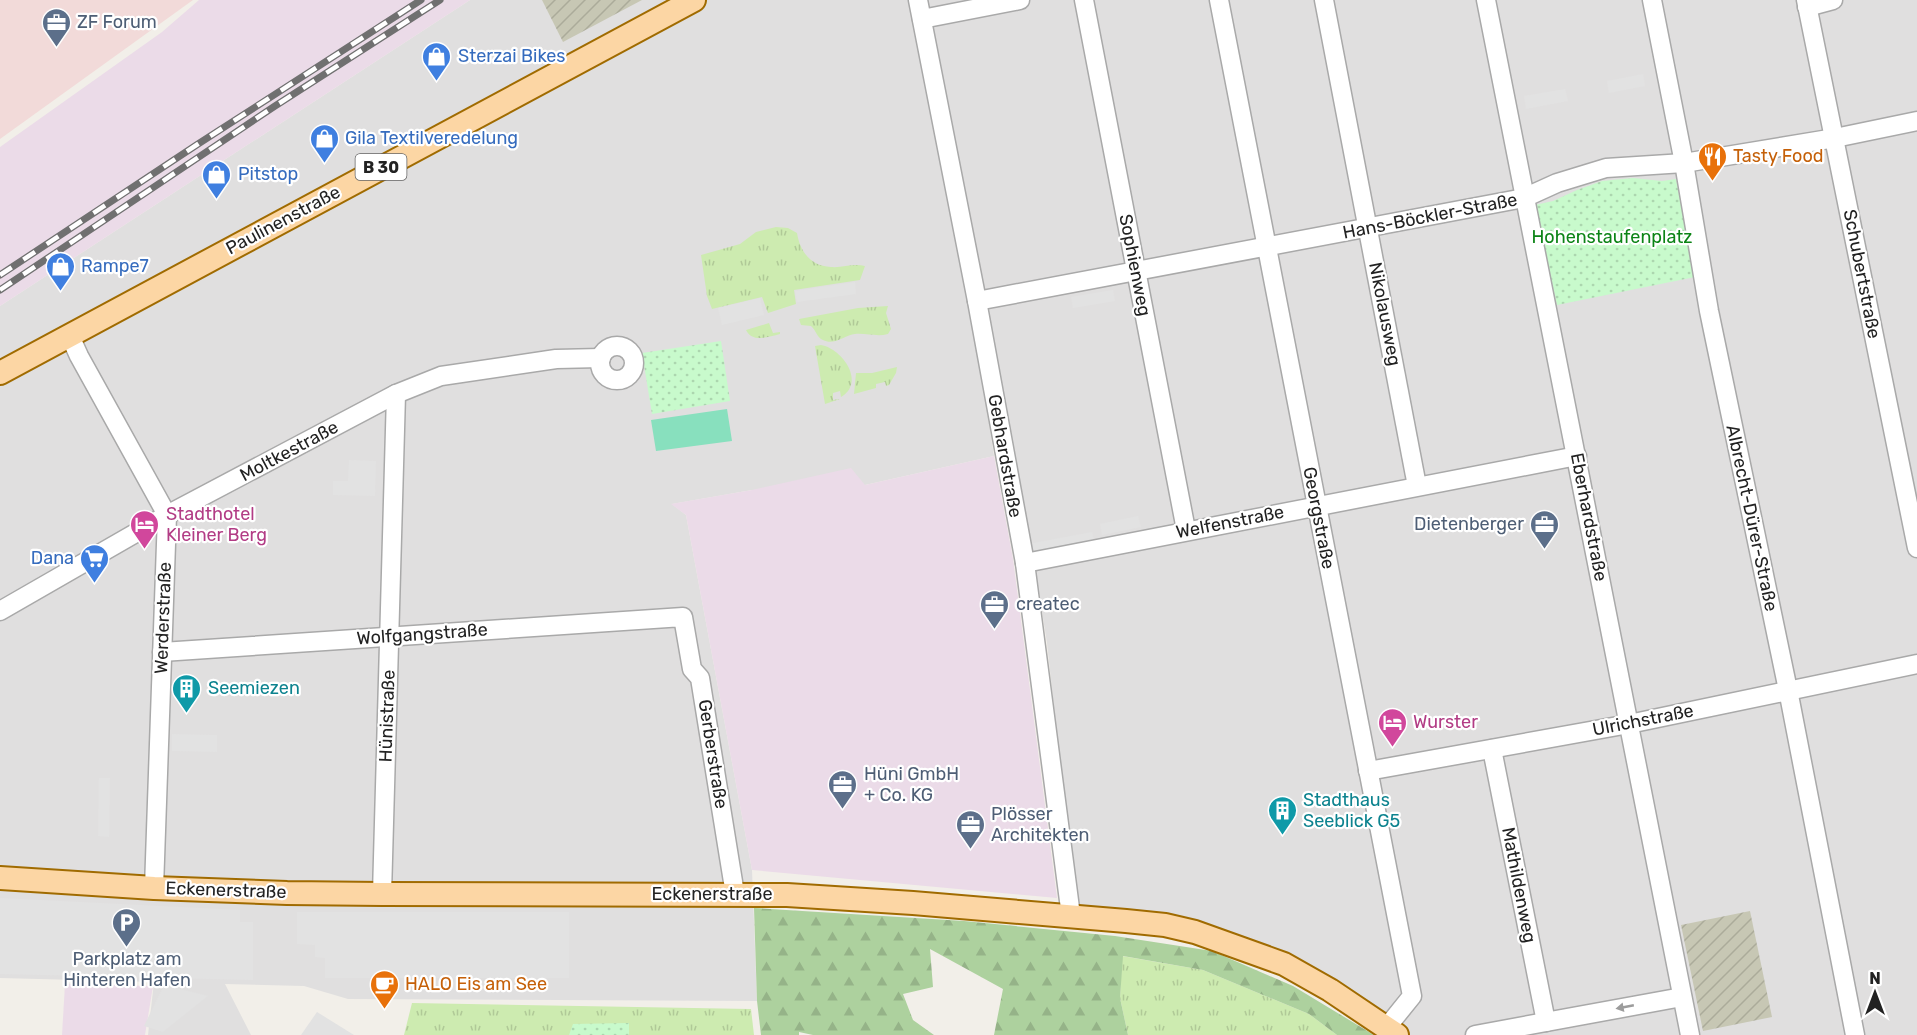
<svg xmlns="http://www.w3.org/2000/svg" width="1917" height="1035" viewBox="0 0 1917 1035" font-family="Rubik,sans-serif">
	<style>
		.residential { fill: #e0dfdf }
		.commercial { fill: #f2dad9 }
		.industrial { fill: #ebdbe8 }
		.construction { fill: url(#construction-furrows) }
		.grass { fill: url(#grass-tufts) }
		.forest { fill: url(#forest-firs) }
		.park { fill: url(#park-dots) }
		.pitch { fill: #88e0be }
		.parking { fill: #e2e2e2 }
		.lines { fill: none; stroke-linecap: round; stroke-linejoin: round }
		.minor-casing { stroke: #a9a9a9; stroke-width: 21 }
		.major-casing { stroke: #a06b00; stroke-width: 26 }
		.minor { stroke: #fff; stroke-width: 18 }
		.major { stroke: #fcd6a4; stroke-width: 22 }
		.rail-casing { stroke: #707070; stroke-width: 7 }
		.rail { stroke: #fff; stroke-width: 4.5; stroke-dasharray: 14; stroke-linecap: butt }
		.oneway { fill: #9c9c9c }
		.labels { text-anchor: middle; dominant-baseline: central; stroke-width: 4.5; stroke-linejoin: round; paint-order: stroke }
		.shield { fill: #fff; stroke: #646464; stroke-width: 1.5 }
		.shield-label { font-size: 16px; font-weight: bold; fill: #222 }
		.service-label { font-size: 18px; fill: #4e5e75; stroke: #fff; text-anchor: start }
		.shop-label { font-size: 18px; fill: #366cbe; stroke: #fff; text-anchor: start }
		.food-label { font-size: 18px; fill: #c56008; stroke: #fff; text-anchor: start }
		.street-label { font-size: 18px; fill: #222; stroke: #fff }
		.park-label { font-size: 18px; fill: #0c8416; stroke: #fff }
		.hotel-label { font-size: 18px; fill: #b23c85; stroke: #fff; text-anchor: start }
		.culture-label { font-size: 18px; fill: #0d838f; stroke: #fff; text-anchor: start }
	</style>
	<defs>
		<pattern id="construction-furrows" width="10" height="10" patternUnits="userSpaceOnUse" patternTransform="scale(1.5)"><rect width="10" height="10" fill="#c7c7b4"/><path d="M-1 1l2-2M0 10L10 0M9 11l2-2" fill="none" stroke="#abab9a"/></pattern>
		<pattern id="grass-tufts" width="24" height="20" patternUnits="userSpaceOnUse" patternTransform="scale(1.5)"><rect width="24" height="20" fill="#cdebb0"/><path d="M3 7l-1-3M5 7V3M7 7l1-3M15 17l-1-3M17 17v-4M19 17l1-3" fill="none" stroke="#b0c997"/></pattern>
		<pattern id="forest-firs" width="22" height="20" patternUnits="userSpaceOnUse" patternTransform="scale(1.5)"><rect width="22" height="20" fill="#add19e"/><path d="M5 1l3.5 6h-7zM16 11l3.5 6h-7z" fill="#95b388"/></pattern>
		<pattern id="park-dots" width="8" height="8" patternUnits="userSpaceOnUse" patternTransform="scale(1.5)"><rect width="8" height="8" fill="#c8facc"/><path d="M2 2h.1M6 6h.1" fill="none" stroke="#acd6af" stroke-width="1.8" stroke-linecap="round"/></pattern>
	</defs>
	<rect width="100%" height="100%" fill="#f2efe9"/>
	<polygon class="residential" points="470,0 1917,0 1917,1035 1405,1035 1287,957 1076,911 1047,643 1035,568 1011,432 970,300 994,456 865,485 752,490 672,504 686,515 752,870 757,1001 348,999 304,986 225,984 251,1035 148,1035 154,982 0,978 0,306"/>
	<polygon class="commercial" points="0,0 193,0 0,139"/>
	<g class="industrial">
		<polygon points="199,0 470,0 0,306 0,147 162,32"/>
		<polygon points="994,456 1013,559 1057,898 752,870 686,515 671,504 752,490 851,468 865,485"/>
		<polygon points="65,984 153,986 145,1035 62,1035"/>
	</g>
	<g class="construction">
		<polygon points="542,0 642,0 563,42"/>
		<polygon points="1750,911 1772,1017 1703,1031 1681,925"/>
	</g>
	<g class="grass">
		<path d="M776,227L788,228L797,233C800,252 811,266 831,267C843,268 853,263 865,266L860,280L794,290L796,304L768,313L762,297L712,309L707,296L701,255L740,244L756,232Z"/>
		<path d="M888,306L886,313L891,329L888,334C877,337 866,333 855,334C845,335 834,346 823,340C817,338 816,330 811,326L801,325L799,319L858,308Z"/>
		<path d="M769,323L773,333L780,332V334C768,337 752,343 746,330Z"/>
		<path d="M821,345C843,349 866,383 841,397L840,391L833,393V400L840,399L825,404L815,346Z"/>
		<polygon points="897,367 896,373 889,385 886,386 885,382 876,384 876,388 854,394 856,373 872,373"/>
		<polygon points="1122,956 1203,970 1309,1014 1337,1035 1128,1035 1120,998"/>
		<polygon points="412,1003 751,1009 754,1035 404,1035"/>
	</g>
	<polygon class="forest" points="754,908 964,921 1115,936 1212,951 1293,986 1374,1035 1337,1035 1309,1014 1203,970 1123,956 1120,998 1128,1035 994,1035 1003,989 930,949 933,987 903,994 913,1020 934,1035 813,1035 799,1032 799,1035 761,1035 757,1001"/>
	<g class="park">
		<polygon points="1633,178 1662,181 1676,179 1695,277 1557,305 1535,205 1553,201 1577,190 1602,181"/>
		<polygon points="721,341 730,401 652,414 642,353"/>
		<polygon points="629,1023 629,1035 569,1035 573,1024"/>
	</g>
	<polygon class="pitch" points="727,409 732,441 656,451 651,420"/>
	<g class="parking">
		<polygon points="1643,74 1645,86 1609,93 1607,81"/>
		<polygon points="1565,89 1568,101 1526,109 1524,96"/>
		<polygon points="855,282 856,294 797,302 795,291"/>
		<polygon points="1113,290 1115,301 1073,308 1071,297"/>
		<polygon points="760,298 764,315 722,325 718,308"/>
		<polygon points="349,460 376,461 375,496 333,495 333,481 348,481"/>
		<polygon points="1138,516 1141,527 1102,535 1100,524"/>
		<polygon points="1092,532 1094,541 1030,553 1028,544"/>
		<polygon points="172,734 217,735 217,752 172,751"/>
		<polygon points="99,778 110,778 109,837 98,836"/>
		<polygon points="0,898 240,910 240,922 253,922 253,980 0,974"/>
		<polygon points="297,912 569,912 569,978 325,978 325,958 315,957 315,945 297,944"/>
		<polygon points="164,985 208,996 163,1032 144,1026"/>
		<polygon points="317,1012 354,1035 301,1035"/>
	</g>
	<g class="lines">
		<defs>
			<g id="minor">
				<polyline points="918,0 977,301 1025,563 1071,916"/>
				<polyline points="1084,0 1186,530"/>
				<polyline points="1219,0 1412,996 1387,1027"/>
				<polyline points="1324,0 1417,486"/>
				<polyline points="1486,0 1690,1035"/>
				<polyline points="1652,0 1684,163 1709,311 1788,690 1855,1035"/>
				<polyline points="1806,0 1917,548"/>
				<polyline points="1807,7 1833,0"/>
				<polyline points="922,19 1020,0"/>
				<polyline points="977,301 1524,198 1557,183 1606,168 1684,163 1835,138 1917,121"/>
				<polyline points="70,336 79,356 167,515 154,888"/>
				<circle cx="617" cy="363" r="17"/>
				<polyline points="1025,563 1577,456"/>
				<polyline points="0,611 167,515 396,394 441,376 556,359 601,358"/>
				<polyline points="162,652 683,617 692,669 700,678 735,894"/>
				<polyline points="1492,749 1546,1022"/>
				<polyline points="1368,771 1629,724 1917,664"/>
				<polyline points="382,894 396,394"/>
				<polyline points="1475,1035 1682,997"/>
			</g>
			<g id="major">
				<polyline points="0,373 694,0"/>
				<polyline points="0,878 154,888 287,893 382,894 787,895 913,903 1126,921 1165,925 1195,932 1284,964 1330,990 1397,1035"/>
			</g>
		</defs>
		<use href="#minor" class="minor-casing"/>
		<use href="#major" class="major-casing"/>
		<use href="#minor" class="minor"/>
		<use href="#major" class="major"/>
		<defs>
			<g id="rail">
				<polyline points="0,275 198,144 421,0"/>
				<polyline points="0,290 275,106 440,0"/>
			</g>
		</defs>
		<use href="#rail" class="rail-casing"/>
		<use href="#rail" class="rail"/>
	</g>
	<defs><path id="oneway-solid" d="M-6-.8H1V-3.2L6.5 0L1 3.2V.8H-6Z" transform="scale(1.5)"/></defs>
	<use class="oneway" href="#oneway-solid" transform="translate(1625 1007) rotate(169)"/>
	<defs>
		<symbol id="office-pin" viewBox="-11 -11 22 30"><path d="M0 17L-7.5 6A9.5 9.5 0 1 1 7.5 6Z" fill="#5c6f8a" stroke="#fff"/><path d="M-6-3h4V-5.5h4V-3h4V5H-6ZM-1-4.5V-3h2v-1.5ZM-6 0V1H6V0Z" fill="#fff"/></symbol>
		<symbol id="shop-pin" viewBox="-11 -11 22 30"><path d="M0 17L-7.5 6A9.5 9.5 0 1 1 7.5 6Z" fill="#3f7fe0" stroke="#fff"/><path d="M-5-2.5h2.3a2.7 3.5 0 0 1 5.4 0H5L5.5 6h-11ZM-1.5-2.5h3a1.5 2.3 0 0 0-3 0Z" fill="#fff"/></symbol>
		<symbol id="restaurant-pin" viewBox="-11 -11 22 30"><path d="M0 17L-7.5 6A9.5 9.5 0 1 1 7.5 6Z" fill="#e8710a" stroke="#fff"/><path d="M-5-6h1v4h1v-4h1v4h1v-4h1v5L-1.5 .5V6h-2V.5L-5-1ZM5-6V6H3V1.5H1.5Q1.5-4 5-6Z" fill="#fff"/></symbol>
		<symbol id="hotel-pin" viewBox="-11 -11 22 30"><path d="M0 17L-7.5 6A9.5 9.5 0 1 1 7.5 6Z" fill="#d1479c" stroke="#fff"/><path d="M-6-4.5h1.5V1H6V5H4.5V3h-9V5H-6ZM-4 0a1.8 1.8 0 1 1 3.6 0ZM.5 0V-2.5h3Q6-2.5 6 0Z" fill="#fff"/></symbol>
		<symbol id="supermarket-pin" viewBox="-11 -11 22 30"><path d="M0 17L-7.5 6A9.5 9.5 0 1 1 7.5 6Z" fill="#3f7fe0" stroke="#fff"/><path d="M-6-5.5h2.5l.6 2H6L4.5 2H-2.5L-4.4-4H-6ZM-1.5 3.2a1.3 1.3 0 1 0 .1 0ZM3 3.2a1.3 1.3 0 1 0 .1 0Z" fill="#fff"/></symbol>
		<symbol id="building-pin" viewBox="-11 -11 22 30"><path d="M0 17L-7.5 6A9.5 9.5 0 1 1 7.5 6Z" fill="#0f9aa8" stroke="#fff"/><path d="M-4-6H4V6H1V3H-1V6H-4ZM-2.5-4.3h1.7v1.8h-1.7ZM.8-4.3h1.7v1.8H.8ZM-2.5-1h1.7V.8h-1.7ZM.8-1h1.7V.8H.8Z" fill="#fff"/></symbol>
		<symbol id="parking-pin" viewBox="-11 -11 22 30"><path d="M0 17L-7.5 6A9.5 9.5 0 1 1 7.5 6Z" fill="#5c6f8a" stroke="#fff"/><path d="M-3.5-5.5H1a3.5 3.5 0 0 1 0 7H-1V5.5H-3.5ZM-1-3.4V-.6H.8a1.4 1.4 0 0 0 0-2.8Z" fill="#fff"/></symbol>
		<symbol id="cafe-pin" viewBox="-11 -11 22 30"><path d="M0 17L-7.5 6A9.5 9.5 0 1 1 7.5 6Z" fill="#e8710a" stroke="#fff"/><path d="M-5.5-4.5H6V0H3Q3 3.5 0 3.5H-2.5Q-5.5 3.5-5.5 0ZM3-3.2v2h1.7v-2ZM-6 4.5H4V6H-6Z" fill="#fff"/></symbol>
	</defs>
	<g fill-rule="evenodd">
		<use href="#office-pin" x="40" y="6" width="33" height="45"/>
		<use href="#shop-pin" x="420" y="40" width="33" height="45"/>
		<use href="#shop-pin" x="308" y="122" width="33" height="45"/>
		<use href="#restaurant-pin" x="1696" y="140" width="33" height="45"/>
		<use href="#shop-pin" x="200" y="158" width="33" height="45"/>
		<use href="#shop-pin" x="44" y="250" width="33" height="45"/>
		<use href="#hotel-pin" x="128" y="508" width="33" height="45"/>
		<use href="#office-pin" x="1528" y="508" width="33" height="45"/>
		<use href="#supermarket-pin" x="78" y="542" width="33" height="45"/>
		<use href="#office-pin" x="978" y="588" width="33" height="45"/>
		<use href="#building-pin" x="170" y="672" width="33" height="45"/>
		<use href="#hotel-pin" x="1376" y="706" width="33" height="45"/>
		<use href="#office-pin" x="826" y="768" width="33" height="45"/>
		<use href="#building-pin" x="1266" y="794" width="33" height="45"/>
		<use href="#office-pin" x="954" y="808" width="33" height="45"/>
		<use href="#parking-pin" x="110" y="906" width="33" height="45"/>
		<use href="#cafe-pin" x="368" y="968" width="33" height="45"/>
	</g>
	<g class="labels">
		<rect class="shield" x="355.5" y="154" width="51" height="26" rx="4.5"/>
		<g class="shield-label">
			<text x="381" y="167">B 30</text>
		</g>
		<g class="service-label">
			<text x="77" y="22">ZF Forum</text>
			<text x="1524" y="524" text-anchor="end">Dietenberger</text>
			<text x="1016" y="604">createc</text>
			<text x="864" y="774">Hüni GmbH<tspan x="864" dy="21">+ Co. KG</tspan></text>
			<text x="991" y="814">Plösser<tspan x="991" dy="21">Architekten</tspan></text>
			<text x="127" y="959" text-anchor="middle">Parkplatz am<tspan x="127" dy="21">Hinteren Hafen</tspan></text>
		</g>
		<g class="shop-label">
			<text x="458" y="56">Sterzai Bikes</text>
			<text x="345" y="138">Gila Textilveredelung</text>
			<text x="238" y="174">Pitstop</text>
			<text x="81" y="266">Rampe7</text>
			<text x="74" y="558" text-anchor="end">Dana</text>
		</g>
		<g class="food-label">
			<text x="1733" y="156">Tasty Food</text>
			<text x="405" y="984">HALO Eis am See</text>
		</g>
		<g class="street-label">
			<text transform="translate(1430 216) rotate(-11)">Hans-Böckler-Straße</text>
			<text transform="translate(283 220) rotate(-28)">Paulinenstraße</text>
			<text transform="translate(1135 265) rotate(79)">Sophienweg</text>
			<text transform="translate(1862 274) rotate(79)">Schubertstraße</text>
			<text transform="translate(1385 314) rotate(79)">Nikolausweg</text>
			<text transform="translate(289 451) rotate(-28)">Moltkestraße</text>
			<text transform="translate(1005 456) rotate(80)">Gebhardstraße</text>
			<text transform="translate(1589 517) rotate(79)">Eberhardstraße</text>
			<text transform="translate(1319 518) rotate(79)">Georgstraße</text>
			<text transform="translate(1752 518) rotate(78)">Albrecht-Dürer-Straße</text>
			<text transform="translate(1230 522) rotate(-11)">Welfenstraße</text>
			<text transform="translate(163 618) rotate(-88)">Werderstraße</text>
			<text transform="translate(422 634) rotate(-4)">Wolfgangstraße</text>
			<text transform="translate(387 716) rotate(-88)">Hünistraße</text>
			<text transform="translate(1643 720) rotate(-11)">Ulrichstraße</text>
			<text transform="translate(713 754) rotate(81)">Gerberstraße</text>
			<text transform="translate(1519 885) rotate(79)">Mathildenweg</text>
			<text transform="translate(226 890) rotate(2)">Eckenerstraße</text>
			<text x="712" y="894">Eckenerstraße</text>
		</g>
		<g class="park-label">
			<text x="1612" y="237">Hohenstaufenplatz</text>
		</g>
		<g class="hotel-label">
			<text x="166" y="514">Stadthotel<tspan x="166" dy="21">Kleiner Berg</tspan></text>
			<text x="1413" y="722">Wurster</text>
		</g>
		<g class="culture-label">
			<text x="208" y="688">Seemiezen</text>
			<text x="1303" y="800">Stadthaus<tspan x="1303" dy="21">Seeblick G5</tspan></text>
		</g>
	</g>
	<g transform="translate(1875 993)" stroke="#ffffff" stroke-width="4.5" paint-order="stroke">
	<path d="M0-4.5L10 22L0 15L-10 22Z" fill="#222222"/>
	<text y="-9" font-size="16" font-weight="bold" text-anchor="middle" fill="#222222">N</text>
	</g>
</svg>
